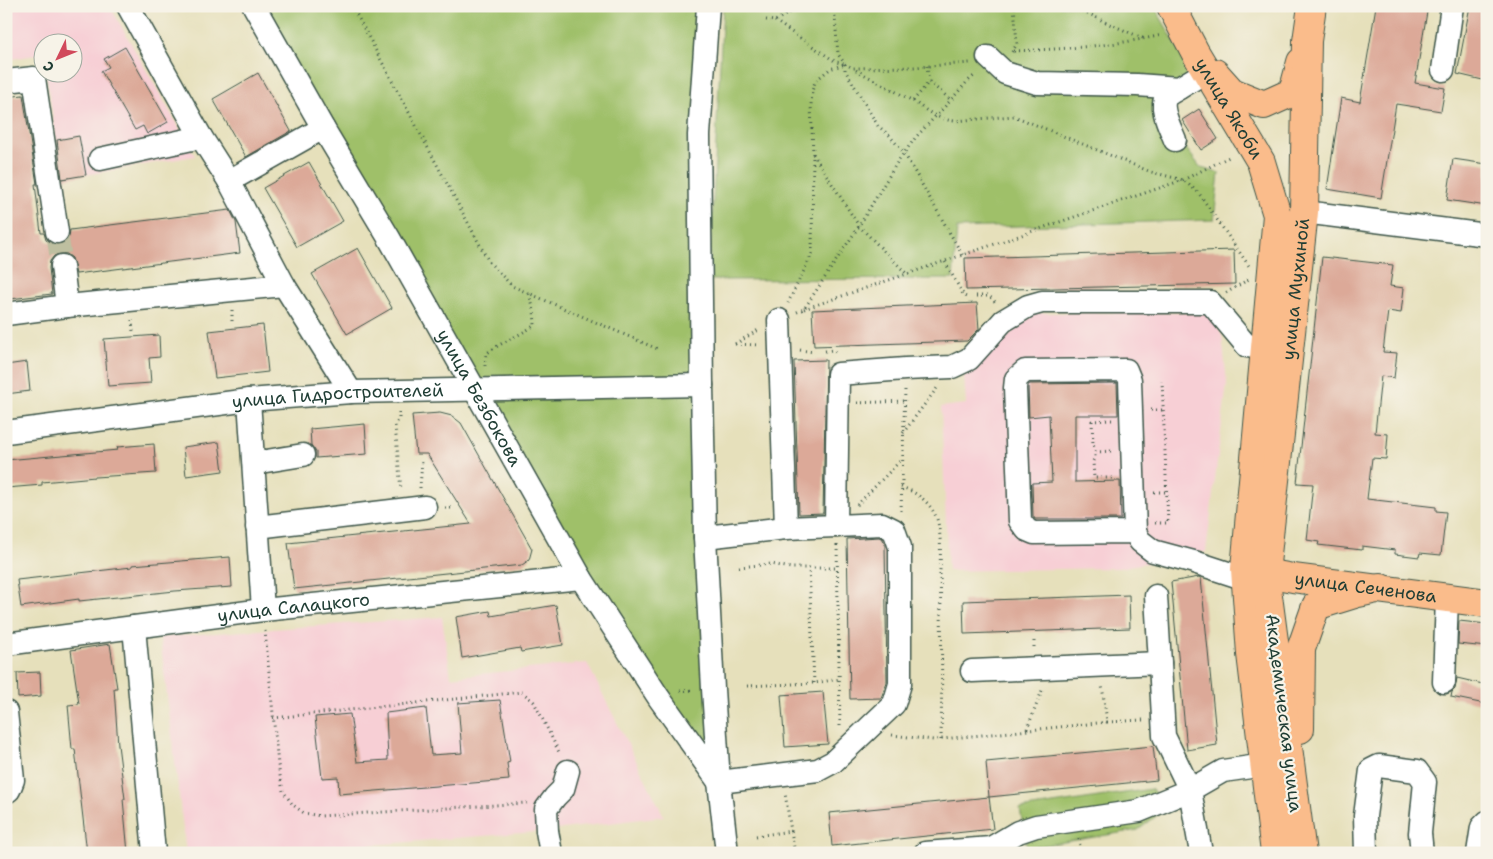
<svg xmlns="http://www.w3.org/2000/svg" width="1493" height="859" viewBox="0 0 1493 859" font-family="'Shantell Sans',sans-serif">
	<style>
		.built { fill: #f7cfd5 }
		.green { fill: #9fc069; stroke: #5f7e4e }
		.building { fill: #dca998 }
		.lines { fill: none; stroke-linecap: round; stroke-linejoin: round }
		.minor-tunnel { stroke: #bebfa0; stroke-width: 22; stroke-dasharray: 22 11; stroke-linecap: butt }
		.minor-casing { stroke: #3d5548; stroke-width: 25 }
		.major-casing { stroke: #3d5548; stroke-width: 30 }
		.path { stroke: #3d5548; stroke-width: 3; stroke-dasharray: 1 4; stroke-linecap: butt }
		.minor { stroke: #fff; stroke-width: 22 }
		.major { stroke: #fabc8b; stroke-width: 28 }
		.labels { text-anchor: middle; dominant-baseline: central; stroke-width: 4.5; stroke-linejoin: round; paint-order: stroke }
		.street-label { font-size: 18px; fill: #1f3d34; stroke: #f7f3e8 }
	</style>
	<rect width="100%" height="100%" fill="#f7f3e8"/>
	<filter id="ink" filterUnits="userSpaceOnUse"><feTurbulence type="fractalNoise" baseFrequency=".02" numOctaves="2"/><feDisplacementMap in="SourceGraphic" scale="10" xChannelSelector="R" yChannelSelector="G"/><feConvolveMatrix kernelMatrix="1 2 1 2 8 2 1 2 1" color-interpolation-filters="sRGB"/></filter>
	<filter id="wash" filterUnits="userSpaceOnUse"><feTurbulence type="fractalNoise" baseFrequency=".0096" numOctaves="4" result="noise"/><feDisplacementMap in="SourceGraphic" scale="20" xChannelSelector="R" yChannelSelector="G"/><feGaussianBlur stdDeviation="1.12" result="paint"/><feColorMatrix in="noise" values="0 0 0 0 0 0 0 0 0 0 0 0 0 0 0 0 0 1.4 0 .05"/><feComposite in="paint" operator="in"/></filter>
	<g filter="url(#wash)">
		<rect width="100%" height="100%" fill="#e6e0bb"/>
		<g class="built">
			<polygon points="6,6 110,6 195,156 62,179 46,73 72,72 72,42 42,42 42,54 6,60"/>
			<polygon points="1034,313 1209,313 1222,335 1227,383 1206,552 1119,568 948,571 941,407 966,404 964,376"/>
			<polygon points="442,617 451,677 587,663 664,816 547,831 269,853 186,853 160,637"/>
		</g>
		<g class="green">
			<polygon points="253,6 708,6 699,135 719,782 659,698"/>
			<polygon points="723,6 1154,6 1198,83 1162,117 1201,168 1219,173 1214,220 957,228 953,279 709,280"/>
			<polygon points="1151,789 1168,807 1138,830 1027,848 1020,809"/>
		</g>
		<g id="blocks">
			<g class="building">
				<polygon points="1376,6 1428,6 1415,83 1445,88 1441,111 1396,104 1381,198 1327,189 1341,98 1360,102"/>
				<polygon points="1470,6 1487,6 1487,81 1457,74"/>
				<polygon points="125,47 168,122 147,134 143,126 135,130 101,71 109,67 104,59"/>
				<polygon points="258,73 291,131 246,157 213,99"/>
				<polygon points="23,95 37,184 35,184 41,233 44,233 46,240 52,244 58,245 65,243 69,237 70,230 230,210 236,222 240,253 76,274 72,258 67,254 60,253 54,256 50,261 49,268 52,294 10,299 8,288 6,288 6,97"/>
				<polygon points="1199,109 1218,139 1201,150 1182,120"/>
				<polygon points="79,136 86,175 62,179 57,140"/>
				<polygon points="1453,159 1487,164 1487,206 1447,200"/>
				<polygon points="309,162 343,221 297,247 263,188"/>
				<polygon points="358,248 392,308 347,334 312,274"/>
				<polygon points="1234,250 1235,284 966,290 965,258"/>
				<polygon points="1322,257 1393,265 1390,286 1404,288 1401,313 1388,311 1383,352 1397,353 1394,378 1381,376 1375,433 1388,434 1386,459 1372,458 1367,499 1436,507 1436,511 1446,512 1441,555 1420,553 1419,557 1395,554 1395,550 1362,546 1362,550 1318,545 1319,542 1307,540 1313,484 1297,483"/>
				<polygon points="977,303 979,329 967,341 814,346 812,310"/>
				<polygon points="263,325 268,372 215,378 209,331"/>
				<polygon points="159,335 160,357 149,358 151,383 108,386 104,339"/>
				<polygon points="826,360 823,513 799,514 794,361"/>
				<polygon points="27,362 30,391 6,394 6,365"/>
				<polygon points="1117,383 1118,415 1075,415 1075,482 1120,481 1121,519 1035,519 1033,516 1032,483 1052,482 1049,415 1029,417 1028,385 1030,384"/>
				<polygon points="440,413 452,416 461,423 532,549 529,560 522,565 294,589 288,543 471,524 427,454 416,454 412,415"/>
				<polygon points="365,424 367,454 316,458 316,452 311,445 310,429"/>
				<polygon points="219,442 223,471 186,476 183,447"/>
				<polygon points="154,444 156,473 95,477 42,482 42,485 6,488 6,460 118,450 117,447"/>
				<polygon points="879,537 883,539 885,544 887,682 881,698 850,699 847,539"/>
				<polygon points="230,557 232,587 175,591 79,601 79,599 21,607 17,580 132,567 132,565"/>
				<polygon points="1199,577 1201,578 1217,745 1187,750 1171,582"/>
				<polygon points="1129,595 1130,628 964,634 963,601"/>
				<polygon points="556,605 563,645 521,652 520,648 462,658 456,617 490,611 491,616"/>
				<polygon points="1459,621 1487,624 1487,647 1458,644"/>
				<polygon points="110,644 117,688 114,688 118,745 125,799 123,799 128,853 87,853 75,749 72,749 68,705 79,704 71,650"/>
				<polygon points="40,672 41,696 18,698 17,673"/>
				<polygon points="1457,678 1487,685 1485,704 1451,697 1452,692 1455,689"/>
				<polygon points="823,692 828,744 785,747 781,695"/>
				<polygon points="500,700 510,762 507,763 509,780 339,794 338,777 322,778 315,717 350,714 357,762 388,760 386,713 426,708 431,755 462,753 458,703"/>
				<polygon points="1153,746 1157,780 989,797 986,762"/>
				<polygon points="989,797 993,829 832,846 829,813"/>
			</g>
		</g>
	</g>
	<g filter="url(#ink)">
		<use href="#blocks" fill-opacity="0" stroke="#3d5548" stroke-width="1"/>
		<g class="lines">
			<polyline class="minor-tunnel" points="57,232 62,266"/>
			<defs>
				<g id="minor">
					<polyline points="128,6 201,137 229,181 284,285 351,392"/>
					<path id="s1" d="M254,6L323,128L389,238L581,578L659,698L719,782L818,770L833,762L894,704L900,684V547L894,530L882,524L836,526"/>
					<polyline points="708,6 699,135 702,385 705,537 713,689 719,782 727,853"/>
					<polyline points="988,57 1005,73 1037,83 1137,85 1179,88 1207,71"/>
					<polyline points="1443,70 1452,6"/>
					<polyline points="6,81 34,78 57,232"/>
					<path d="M1175,140C1171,129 1159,108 1166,97C1169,93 1175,91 1179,88"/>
					<polyline points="100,159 201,137"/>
					<polyline points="229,181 323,128"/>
					<polyline points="1304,212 1487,235"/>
					<polyline points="62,266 67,306"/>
					<polyline points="6,314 67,306 284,285"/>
					<polyline points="779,320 786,528"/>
					<polyline points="249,400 263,610"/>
					<path id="s2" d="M6,432L249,400L351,392L702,385"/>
					<polyline points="254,463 303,455"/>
					<polyline points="257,527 425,507"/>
					<polyline points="1135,532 1130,380 1126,370 1025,371 1016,379 1015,388 1020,521 1027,530 1034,533 1135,532 1140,541 1153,551 1194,562 1246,579"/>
					<polyline points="705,537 786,528 836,526 838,374 905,369 952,367 969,359 1003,321 1028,306 1042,302 1210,302 1247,346 1264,348"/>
					<polyline points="1156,596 1160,663"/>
					<polyline points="134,627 154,853"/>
					<path id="s3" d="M6,644L263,610L581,578"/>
					<polyline points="972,671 1160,663 1164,736 1190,790 1223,771 1265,765"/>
					<polyline points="1444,682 1447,598"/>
					<polyline points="6,712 13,780 9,790 6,792"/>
					<polyline points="551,853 547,831 546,809 555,797 563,789 568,771"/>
					<polyline points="925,853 991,848 1018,832 1036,826 1139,811 1190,790 1201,853"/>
					<polyline points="1366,853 1365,816 1371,770 1379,766 1417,771 1425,782 1420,833 1422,853"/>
					<polyline points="1478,853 1482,827 1487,822"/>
				</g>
				<g id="major">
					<path id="s4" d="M1171,6L1195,52L1261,162L1277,215L1245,569L1251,654L1275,853"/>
					<polyline points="1215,73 1232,92 1264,105 1293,92 1301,62"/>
					<path id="s5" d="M1248,570L1293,578L1487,603"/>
					<polyline points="1300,729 1301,649 1316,606 1358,593 1381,588"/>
					<path id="s6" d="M1302,853L1265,573L1304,212L1307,41L1312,6"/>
				</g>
			</defs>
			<use href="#minor" class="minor-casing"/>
			<use href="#major" class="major-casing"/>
			<g class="path">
				<polyline points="352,6 489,262 512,286 660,350"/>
				<polyline points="834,6 838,54 845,64 853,68 916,67 970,63"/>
				<polyline points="1074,6 1107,23 1145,39"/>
				<polyline points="766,20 775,21 801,6"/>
				<polyline points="775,21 836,62 845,64 830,69 820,77 815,82 812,91 811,105 813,153 812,254 788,303"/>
				<path d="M1014,51C1064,49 1113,46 1162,35"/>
				<polyline points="1012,52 1017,44 1014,6"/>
				<polyline points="845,64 845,70 878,126 889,135 904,153 963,256"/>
				<polyline points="856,70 913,101 929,82 927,66"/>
				<polyline points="929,82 951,100 967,82 976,74"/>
				<path d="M913,101C927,111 937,119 954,121L1014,116L1151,172L1183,180L1198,192L1249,266"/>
				<polyline points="813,154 859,226 908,275"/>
				<polyline points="945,262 964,296 967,297"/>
				<polyline points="1226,293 1249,279"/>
				<polyline points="976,296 988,296 993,299 995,302"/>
				<polyline points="804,309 1183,180 1231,156"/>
				<polyline points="232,310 232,322"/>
				<polyline points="797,312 804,309 859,226 898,161 916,137 951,100"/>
				<polyline points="132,320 133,332"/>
				<polyline points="735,344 760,329"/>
				<polyline points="735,344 759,345"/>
				<polyline points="800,350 814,352"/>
				<polyline points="825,351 833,350 837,354"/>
				<path d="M485,366L486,354C501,342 519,336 535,325L534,310L529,294"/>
				<polyline points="857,403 904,401"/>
				<polyline points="1151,410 1163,410"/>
				<polyline points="399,412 399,419 395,425 401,490"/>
				<polyline points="1112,420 1092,421 1093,444 1095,447 1095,457 1093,461 1094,478 1113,478"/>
				<polyline points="903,433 937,388"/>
				<polyline points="1095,452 1112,451"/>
				<path d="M901,487C917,492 931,503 937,519C942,536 940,558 940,576C942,631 942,685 941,740"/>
				<polyline points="420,488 422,461"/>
				<polyline points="1154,492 1166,492"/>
				<polyline points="857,505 902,459"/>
				<polyline points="445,508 454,508"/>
				<polyline points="901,511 905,390"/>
				<polyline points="1155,523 1168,523 1162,381"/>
				<polyline points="837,545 840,726"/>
				<polyline points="739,567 771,564 791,568 809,568"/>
				<polyline points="265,631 278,765 283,791 293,805 304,813 320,816 527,803"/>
				<polyline points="1034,641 1034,650"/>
				<polyline points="814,683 809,568 838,568"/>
				<polyline points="747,686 814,683 840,679"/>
				<polyline points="680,691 693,690"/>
				<polyline points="273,718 522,692 534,702 560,754"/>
				<polyline points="1107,722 1143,720"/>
				<polyline points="1027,729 1043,688"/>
				<polyline points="892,735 933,740 1107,722 1102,685"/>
				<polyline points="791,831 795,853"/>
				<polyline points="756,836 791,831 785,793"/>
				<polyline points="1079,839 1081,853"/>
			</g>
			<use href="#minor" class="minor"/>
			<use href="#major" class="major"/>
		</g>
	</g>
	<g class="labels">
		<g class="street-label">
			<text stroke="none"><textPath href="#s4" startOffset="118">улица Якоби</textPath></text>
			<text stroke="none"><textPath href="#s6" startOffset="568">улица Мухиной</textPath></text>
			<text stroke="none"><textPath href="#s2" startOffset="334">улица Гидростроителей</textPath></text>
			<text stroke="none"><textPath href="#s1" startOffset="452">улица Безбокова</textPath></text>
			<text stroke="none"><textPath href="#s5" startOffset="119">улица Сеченова</textPath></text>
			<text stroke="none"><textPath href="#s3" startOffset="290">улица Салацкого</textPath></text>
			<text transform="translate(1284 713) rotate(83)">Академическая улица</text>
		</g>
	</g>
	<rect width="1493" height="859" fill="none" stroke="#f7f3e8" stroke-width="25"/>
	<g transform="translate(58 58) rotate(227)"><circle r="24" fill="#f7f3e8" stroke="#a1aaa0"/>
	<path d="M0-4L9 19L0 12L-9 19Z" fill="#d1495b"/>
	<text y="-8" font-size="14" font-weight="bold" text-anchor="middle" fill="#1f3d34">С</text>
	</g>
</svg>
